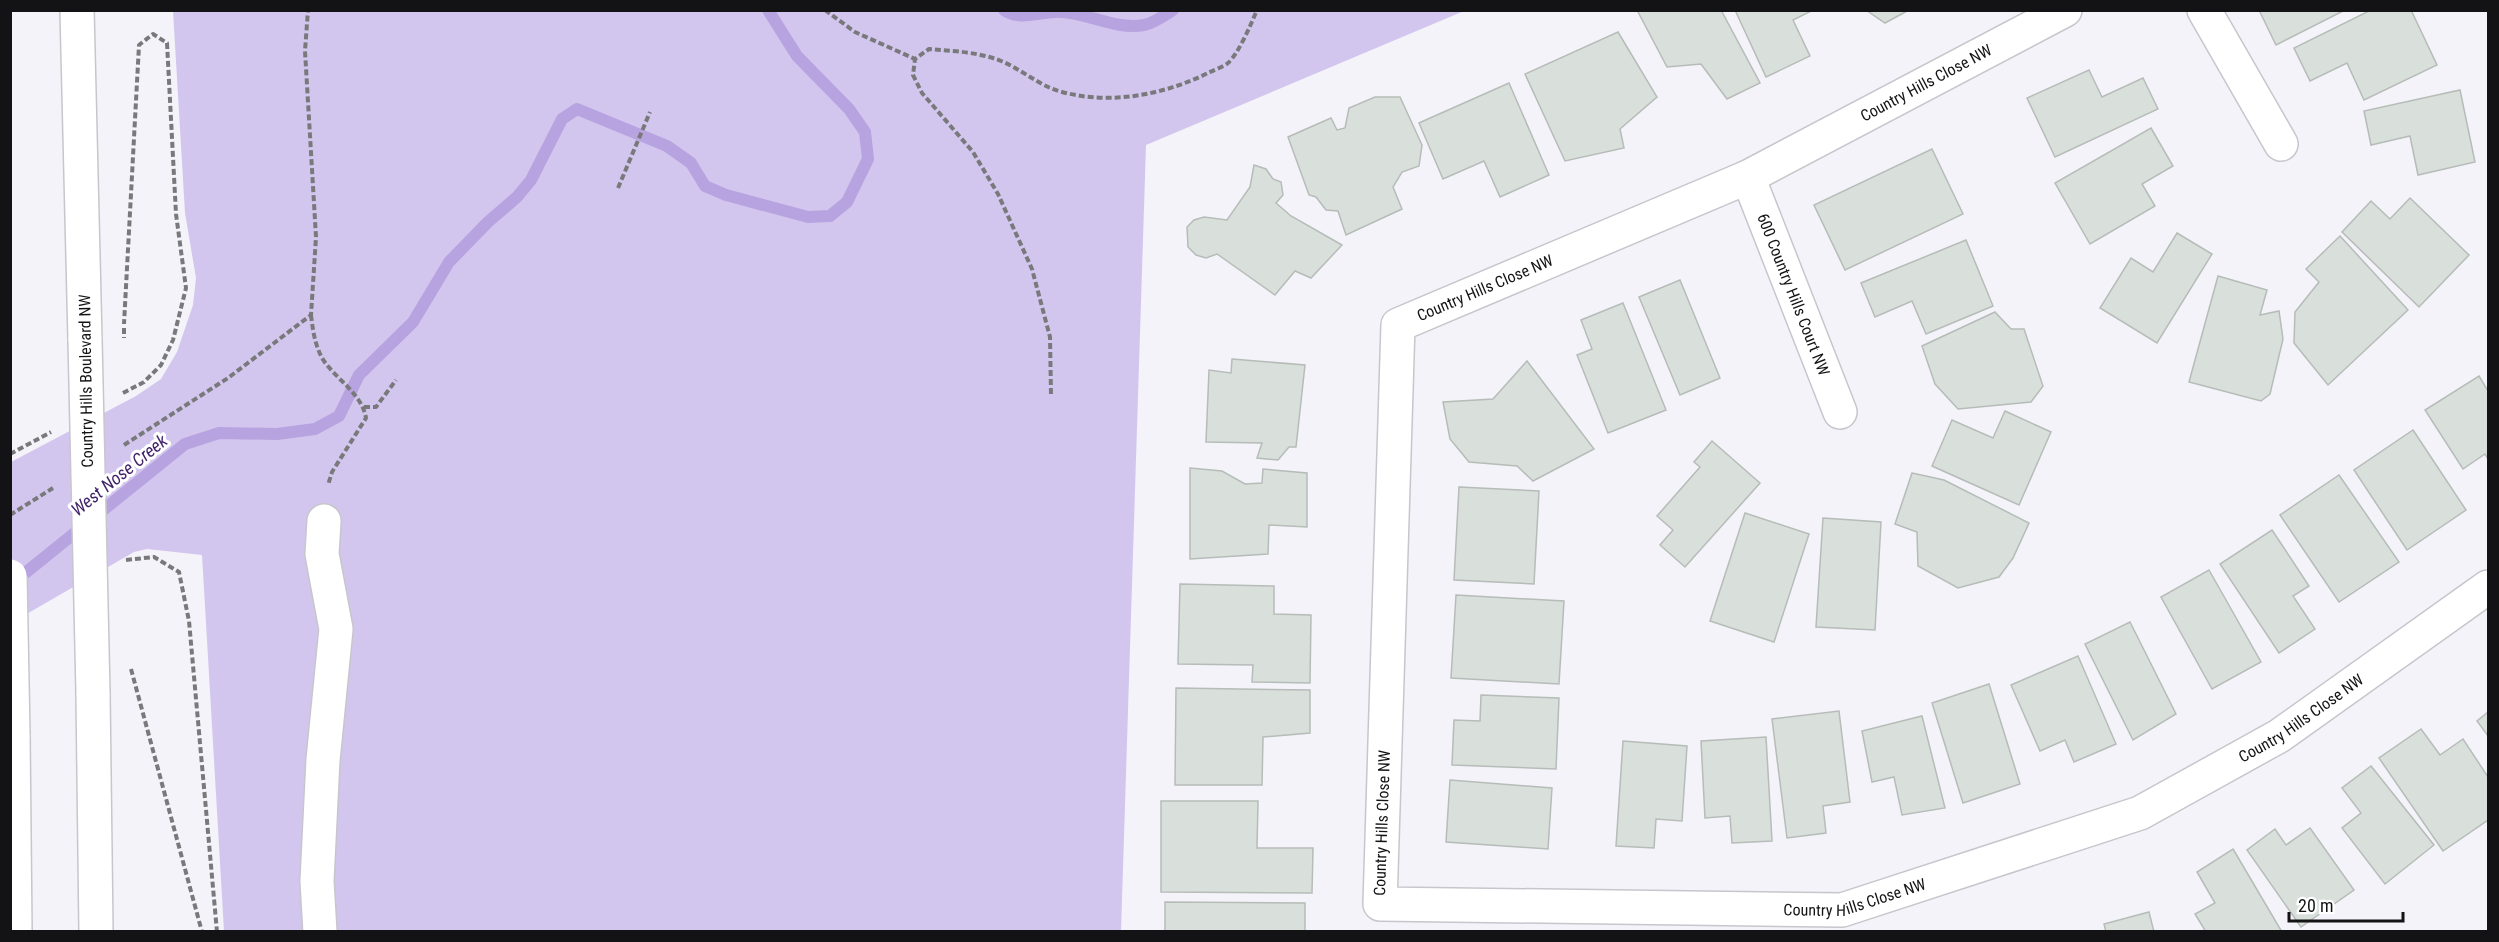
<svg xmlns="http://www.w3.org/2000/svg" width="2499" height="942" viewBox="0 0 2499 942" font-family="'Roboto Condensed',sans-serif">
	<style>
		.green { fill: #d3c6ee }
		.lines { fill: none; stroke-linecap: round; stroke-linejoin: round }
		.stream { stroke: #b7a3df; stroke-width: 12 }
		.building { fill: #d9e0dc; stroke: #b6bcb8; stroke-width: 1.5 }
		.minor-casing { stroke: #c7c6cc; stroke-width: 36 }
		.major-casing { stroke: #c7c6cc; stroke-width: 36 }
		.path { stroke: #79797c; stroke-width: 4; stroke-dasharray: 6 3; stroke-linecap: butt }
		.minor { stroke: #fff; stroke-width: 33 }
		.major { stroke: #fff; stroke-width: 33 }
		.major-bridge-casing { stroke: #c7c6cc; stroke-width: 36; stroke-linecap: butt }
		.path-bridge { stroke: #79797c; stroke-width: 4; stroke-dasharray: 6 3; stroke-linecap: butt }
		.major-bridge { stroke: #fff; stroke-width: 33 }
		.labels { text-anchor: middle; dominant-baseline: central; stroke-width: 6; stroke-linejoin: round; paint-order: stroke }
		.street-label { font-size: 16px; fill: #131315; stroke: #fff }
		.water-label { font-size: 18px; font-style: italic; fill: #42246b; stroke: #fff }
	</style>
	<rect width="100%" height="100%" fill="#f4f3f9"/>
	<polygon class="green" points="173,11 1464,11 1146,145 1121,931 224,931 202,555 147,549 134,552 11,623 11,462 136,396 161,379 177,352 193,305 196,278 185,213"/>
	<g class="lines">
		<g class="stream">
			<path d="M1004,10C1020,22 1044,10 1063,12C1090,14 1116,30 1144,25C1154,23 1165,15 1173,10"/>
			<polyline points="14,582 185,444 219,433 277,434 315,429 339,416 359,375 413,322 449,262 488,222 517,197 531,180 562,119 577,109 667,146 691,163 705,186 726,195 808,217 830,216 847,202 868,159 865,132 849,109 797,56 768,10"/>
		</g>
	</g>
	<g class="building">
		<polygon points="1637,10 1721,10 1760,83 1727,99 1701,64 1667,67"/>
		<polygon points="1735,10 1813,10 1793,20 1810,56 1766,77"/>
		<polygon points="1909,10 1885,23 1866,10"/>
		<polygon points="2259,10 2345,10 2276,45"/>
		<polygon points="2371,10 2411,10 2437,65 2364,100 2347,63 2310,81 2294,48"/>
		<polygon points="1618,32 1657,97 1620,129 1624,148 1565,161 1525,74"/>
		<polygon points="2089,70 2102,97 2143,78 2158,109 2055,157 2027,98"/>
		<polygon points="1509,83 1549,175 1500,197 1484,161 1443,179 1419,123"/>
		<polygon points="2460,90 2475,162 2418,175 2410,136 2371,145 2364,111"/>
		<polygon points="1375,97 1400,97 1422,145 1419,166 1402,172 1393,187 1402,209 1346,235 1338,211 1326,210 1316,197 1309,195 1288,137 1331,118 1337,130 1345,128 1349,108"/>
		<polygon points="2151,128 2173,166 2142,184 2155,206 2090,244 2055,183"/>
		<polygon points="1932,149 1963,214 1845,270 1814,205"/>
		<polygon points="1254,165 1266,169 1273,179 1281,182 1283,195 1276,203 1291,216 1342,245 1311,278 1295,271 1275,295 1217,254 1206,258 1196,255 1188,247 1187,227 1194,220 1204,217 1227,220 1250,187"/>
		<polygon points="2410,198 2469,255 2419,307 2342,232 2371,201 2390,219"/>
		<polygon points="2177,233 2212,254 2157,343 2100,308 2131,258 2153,272"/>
		<polygon points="2340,236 2408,310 2328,385 2294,343 2295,312 2319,282 2306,269"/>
		<polygon points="1966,240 1993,306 1926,334 1912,301 1875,317 1861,283"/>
		<polygon points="2218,276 2267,290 2260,315 2279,311 2283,339 2270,394 2261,401 2189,382"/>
		<polygon points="1680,280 1720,378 1680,395 1639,297"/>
		<polygon points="1623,303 1666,410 1608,433 1577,355 1592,349 1581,320"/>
		<polygon points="1995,312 2011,329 2024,329 2043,386 2031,402 1958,409 1935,384 1922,346"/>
		<polygon points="1232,359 1305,365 1296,447 1289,447 1278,460 1257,458 1262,443 1206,442 1209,370 1231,373"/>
		<polygon points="1527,361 1594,449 1533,481 1517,466 1469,462 1450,439 1443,402 1493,399"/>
		<polygon points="2479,376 2488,391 2488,459 2485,454 2463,469 2425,410"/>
		<polygon points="2005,411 2051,432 2019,505 1932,466 1952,420 1993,438"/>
		<polygon points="2413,430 2466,510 2407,550 2354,470"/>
		<polygon points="1712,441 1760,483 1685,567 1660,545 1673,530 1657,516 1700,467 1694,462"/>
		<polygon points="1190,468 1222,471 1245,484 1262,483 1263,469 1307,473 1307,527 1269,525 1268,554 1190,559"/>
		<polygon points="1912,473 1944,480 2029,523 2013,558 1999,577 1958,588 1918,566 1917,532 1895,524"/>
		<polygon points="2339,475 2399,562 2339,602 2280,515"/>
		<polygon points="1459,487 1539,491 1534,584 1454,580"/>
		<polygon points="1745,513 1809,534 1774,642 1710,621"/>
		<polygon points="1823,518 1881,522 1875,630 1816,627"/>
		<polygon points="2272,530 2309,586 2293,596 2315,629 2279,653 2220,564"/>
		<polygon points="2209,570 2261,662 2212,689 2161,597"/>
		<polygon points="1180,584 1274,586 1274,614 1311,615 1310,683 1252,682 1253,665 1178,664"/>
		<polygon points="1456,595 1564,601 1559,684 1451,678"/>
		<polygon points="2130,622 2176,714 2133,740 2085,644"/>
		<polygon points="2078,656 2116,744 2074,762 2065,740 2040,751 2011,685"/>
		<polygon points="1989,684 2020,784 1963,803 1932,703"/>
		<polygon points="1176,688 1310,690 1310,733 1263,737 1262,785 1175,785"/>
		<polygon points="1481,695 1559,698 1556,769 1452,765 1454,720 1480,721"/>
		<polygon points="1839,711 1850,802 1823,806 1826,833 1787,838 1772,719"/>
		<polygon points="2488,712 2488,736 2477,721"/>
		<polygon points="1922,716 1945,808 1902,815 1894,777 1872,782 1862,731"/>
		<polygon points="2421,729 2440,755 2463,739 2488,777 2488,820 2443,851 2379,758"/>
		<polygon points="1766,737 1772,841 1732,843 1730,816 1705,818 1701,741"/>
		<polygon points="1623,741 1687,746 1682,821 1656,819 1654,848 1616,846"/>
		<polygon points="2371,766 2434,845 2385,884 2342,828 2361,813 2342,788"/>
		<polygon points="1450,780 1552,788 1548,849 1446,842"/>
		<polygon points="1161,801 1258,801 1257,848 1313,848 1312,893 1161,892"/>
		<polygon points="2310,828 2354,890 2301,927 2247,850 2275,829 2286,845"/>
		<polygon points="2233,849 2282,932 2206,932 2195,914 2215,903 2197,872"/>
		<polygon points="1165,902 1305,903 1305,932 1165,932"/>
		<polygon points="2149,912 2154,932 2106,932 2104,924"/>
	</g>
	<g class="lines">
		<defs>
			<g id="minor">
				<path id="s1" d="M2065,10L1748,177L1398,325L1380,904L1842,910L2140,813L2279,736L2488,587"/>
				<polyline points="2204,10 2281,144"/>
				<path id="s2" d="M1748,177L1840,412"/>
				<polyline points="320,932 317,881 323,760 336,629 322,554 324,521"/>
			</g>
			<g id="major">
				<polyline points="77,10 85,340"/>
				<polyline points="93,693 96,932"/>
				<polyline points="13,735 15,932"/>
			</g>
		</defs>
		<use href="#minor" class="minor-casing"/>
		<use href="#major" class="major-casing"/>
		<g class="path">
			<polyline points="825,10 855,32 915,59"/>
			<polyline points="618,188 650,112"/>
			<path d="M311,315C313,331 315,347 324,361C337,380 362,394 366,418L332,472L328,485"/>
			<polyline points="123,393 144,382 161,365 173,340 186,288 176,214 167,43 153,34 139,45 124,324"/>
			<path d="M1051,394L1050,337L1032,269L998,194L973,152L922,93L913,75L915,59L929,49C953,51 979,52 1001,61C1023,70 1039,86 1062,92C1111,105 1163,95 1208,73C1214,70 1223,67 1228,63C1239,53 1251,24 1257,10"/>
			<polyline points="364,407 376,407 396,380"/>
			<polyline points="124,445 228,378 311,315 316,237 305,51 308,10"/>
			<polyline points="10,454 51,432"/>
			<polyline points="10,515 53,488"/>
			<polyline points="126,560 154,557 179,572 189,621 217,932"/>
			<polyline points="131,669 202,932"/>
		</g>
		<use href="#minor" class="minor"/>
		<use href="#major" class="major"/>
		<defs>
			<g id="major-bridge">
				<polyline points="85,340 93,693"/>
				<polyline points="10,576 13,735"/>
			</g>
		</defs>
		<use href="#major-bridge" class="major-bridge-casing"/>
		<polyline class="path-bridge" points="124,328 124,338"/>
		<use href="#major-bridge" class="major-bridge"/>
	</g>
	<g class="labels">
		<g class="street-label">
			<text transform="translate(1926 83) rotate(-28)">Country Hills Close NW</text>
			<text transform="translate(1485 288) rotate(-23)">Country Hills Close NW</text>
			<text stroke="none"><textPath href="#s2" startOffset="126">600 Country Hills Court NW</textPath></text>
			<text transform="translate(86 381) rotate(-91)">Country Hills Boulevard NW</text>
			<text stroke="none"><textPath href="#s1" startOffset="2280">Country Hills Close NW</textPath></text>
			<text transform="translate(1382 823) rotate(-88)">Country Hills Close NW</text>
			<text stroke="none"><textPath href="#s1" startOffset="1794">Country Hills Close NW</textPath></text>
		</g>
		<g class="water-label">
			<text transform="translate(119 475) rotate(-39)">West Nose Creek</text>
		</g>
	</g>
	<rect width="2499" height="942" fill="none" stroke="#131315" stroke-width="24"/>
	<path d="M2289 912v9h114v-9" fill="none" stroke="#131315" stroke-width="3"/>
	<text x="2298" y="912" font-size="18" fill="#131315" stroke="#ffffff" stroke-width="4.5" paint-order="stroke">20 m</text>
</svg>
